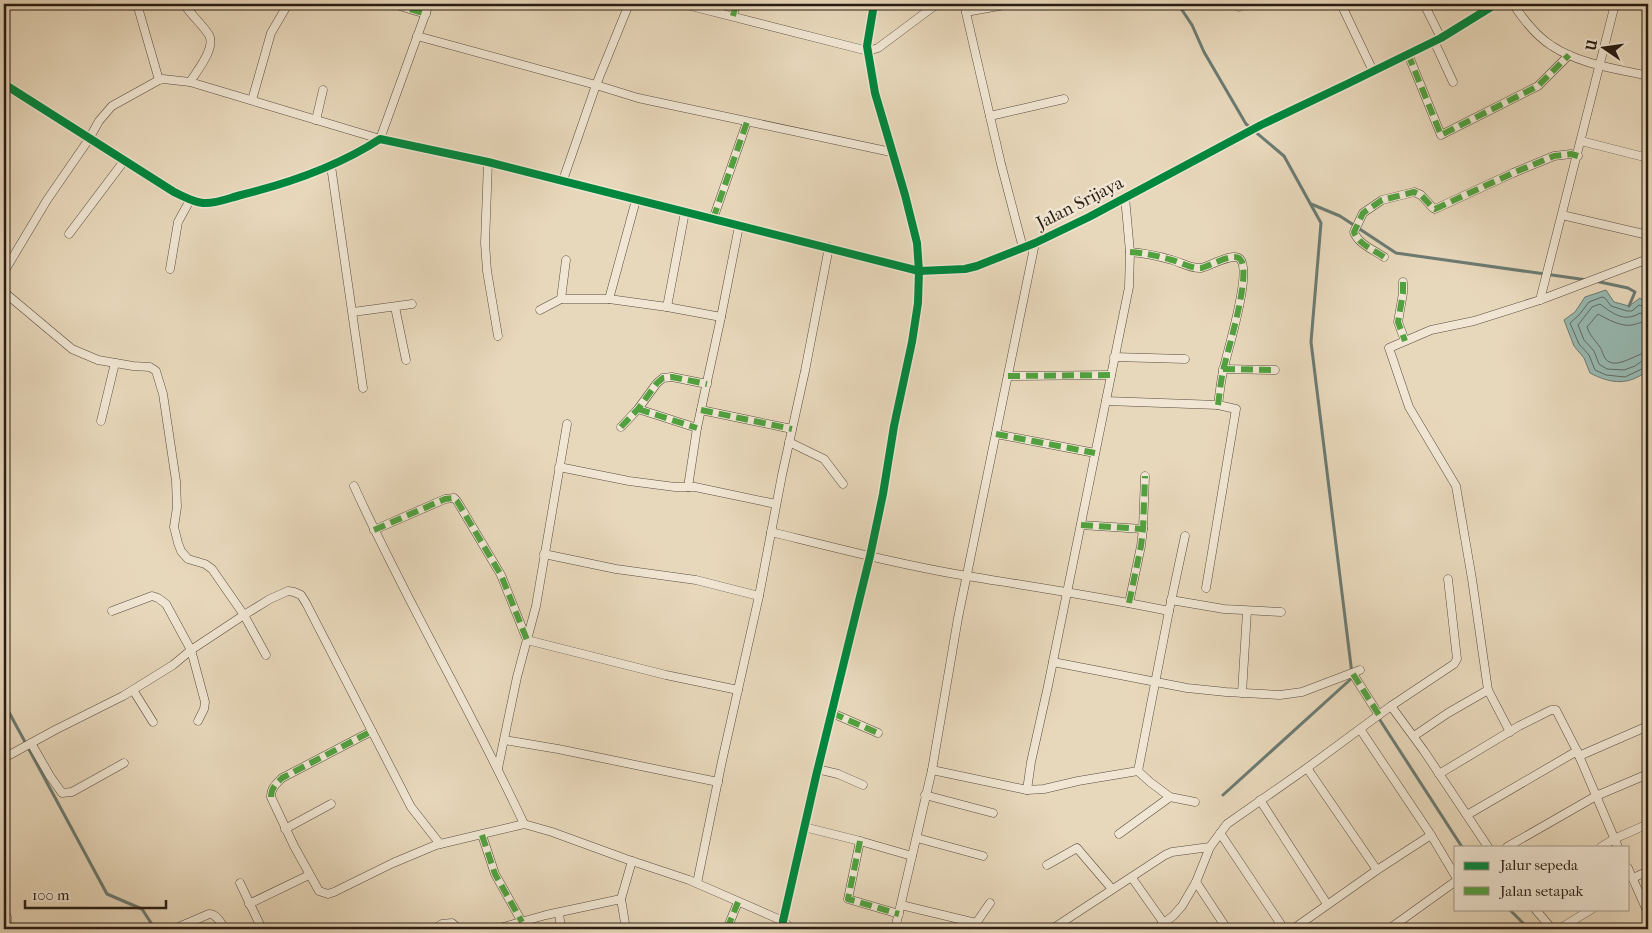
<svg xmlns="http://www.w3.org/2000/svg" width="1652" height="933" viewBox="0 0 1652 933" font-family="'IM FELL French Canon',serif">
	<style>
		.water { fill: #97b9b1; stroke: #6b7a72 }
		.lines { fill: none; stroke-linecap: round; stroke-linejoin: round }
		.shore { stroke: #606a62; stroke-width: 1 }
		.stream { stroke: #6b7a72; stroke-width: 3 }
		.minor-casing { stroke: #584b3e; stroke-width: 9 }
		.minor { stroke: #f0e6d3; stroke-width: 8 }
		.quiet { stroke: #51a13f; stroke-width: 6; stroke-dasharray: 12 6; stroke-linecap: butt }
		.cycleway-casing { stroke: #f0e6d3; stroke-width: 11 }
		.cycleway { stroke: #00873e; stroke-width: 8 }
		.labels { text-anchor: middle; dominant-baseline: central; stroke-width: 5; stroke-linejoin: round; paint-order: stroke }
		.street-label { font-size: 18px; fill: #281c14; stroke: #f0e6d3 }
	</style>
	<rect width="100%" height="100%" fill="#e8d8bb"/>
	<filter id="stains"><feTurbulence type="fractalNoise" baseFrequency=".004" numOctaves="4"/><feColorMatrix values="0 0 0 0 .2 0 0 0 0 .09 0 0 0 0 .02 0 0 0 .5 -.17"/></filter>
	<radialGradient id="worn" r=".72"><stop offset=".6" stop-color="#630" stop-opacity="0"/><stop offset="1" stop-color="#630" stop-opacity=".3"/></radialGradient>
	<path class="water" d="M1606,290L1614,302L1629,306L1640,298L1648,305V370C1629,386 1611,384 1590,373L1584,358L1574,346L1564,320L1575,312L1585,297Z"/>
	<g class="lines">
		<g class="shore">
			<polyline points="1648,308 1639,305 1632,311 1627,311 1611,306 1605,298 1602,297 1589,302 1579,315 1570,323 1579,344 1589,355 1595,370 1606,375 1625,377 1648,366"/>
			<path d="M1648,315L1640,313C1624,323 1612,313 1600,304L1592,307L1578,325L1584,340L1594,351L1599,364L1607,369L1624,370L1635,366L1642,361L1648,360"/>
			<path d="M1648,322C1640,322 1640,323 1632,325C1621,327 1607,319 1598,314L1587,327C1590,336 1595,340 1600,347C1602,350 1603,355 1605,358C1614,372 1637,353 1648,352"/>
		</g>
		<g class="stream">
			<polyline points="1178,4 1192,25 1204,52 1246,124 1284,156 1321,223 1311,342 1352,674"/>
			<polyline points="1311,204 1340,216 1396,253 1587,280"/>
			<polyline points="1595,281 1628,288 1635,292 1629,306"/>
			<polyline points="4,703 107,894 142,909 155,929"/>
			<polyline points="1378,717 1462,847"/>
			<polyline points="1223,795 1352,678"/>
			<polyline points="1509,909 1529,929"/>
		</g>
		<defs>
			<g id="minor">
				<polyline points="137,4 159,80"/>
				<path d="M184,4C191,15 202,24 209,35C216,48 197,71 190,82"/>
				<polyline points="393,4 426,14"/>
				<polyline points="683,4 868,51 878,48 937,4"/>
				<polyline points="964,4 1001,164 1023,248"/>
				<polyline points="1341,4 1373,71"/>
				<polyline points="1424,4 1441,38"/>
				<path d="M1513,4C1523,19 1536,36 1552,46C1579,64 1618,69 1648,76"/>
				<polyline points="1239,7 1244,4"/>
				<polyline points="966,12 1010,4"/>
				<polyline points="733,16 736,4"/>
				<polyline points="417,36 596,85 638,98 891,152"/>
				<polyline points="1434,41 1453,82"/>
				<polyline points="1408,54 1441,135 1538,86 1569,55"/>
				<path d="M4,84L174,192C183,196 193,202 203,203C216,204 229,198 241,195C290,183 337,167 380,139L488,162L919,271L965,269L977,266L1035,243L1089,217L1261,125L1347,84L1441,38L1496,4"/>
				<polyline points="252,100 271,33 288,4"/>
				<polyline points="990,116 1064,99"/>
				<polyline points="316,120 323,90"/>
				<polyline points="1581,141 1648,158"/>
				<polyline points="488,162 485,243 487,271 498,336"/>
				<polyline points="331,166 363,388"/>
				<polyline points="563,180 596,85 629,4"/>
				<polyline points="1562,215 1648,235"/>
				<polyline points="713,219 747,122"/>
				<polyline points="69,234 124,161"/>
				<path d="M1130,252C1145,253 1158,256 1172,260C1180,262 1192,269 1201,268C1210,266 1233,252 1240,259C1252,271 1229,346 1225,363C1221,377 1220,391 1218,405"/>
				<path d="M1384,257C1374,250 1358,244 1354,232L1363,213L1382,200L1414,192L1421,195L1433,208L1435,209L1513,173L1554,156L1571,154L1578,156"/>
				<polyline points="170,269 178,222 190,200"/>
				<polyline points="4,272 47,200 89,139 99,121 112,106 159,80 163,79 190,82 380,139 429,4"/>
				<polyline points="1403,282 1403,293 1398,322 1405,341"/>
				<polyline points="4,292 72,349 98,360 133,366 150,367 156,371 163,394 176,481 177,507 174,527 178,543 181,551 188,559 205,564 212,569 244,615 266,655"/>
				<polyline points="561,299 566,260"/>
				<polyline points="609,299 636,200"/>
				<polyline points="1540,300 1615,4"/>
				<polyline points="395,307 406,360"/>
				<polyline points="667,307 685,212"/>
				<polyline points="540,310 561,299 609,299 667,307 721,317"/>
				<polyline points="353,312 412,304"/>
				<polyline points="1114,357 1185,359"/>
				<polyline points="1223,369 1275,370"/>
				<polyline points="1008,376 1111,375"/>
				<polyline points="1106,401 1218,405 1236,409 1206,588"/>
				<polyline points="638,409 697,428"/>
				<polyline points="701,410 792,429"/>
				<polyline points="101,421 115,363"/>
				<polyline points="621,427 638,409 657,383 663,378 672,377 707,384"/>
				<polyline points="996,434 1095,453"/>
				<polyline points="789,442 824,459 843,484"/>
				<polyline points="559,467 629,481 675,487 695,487 776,504"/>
				<path d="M354,486C406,601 471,710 524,824"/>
				<polyline points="688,487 697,428 721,317 739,226"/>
				<polyline points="1081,525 1143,529"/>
				<polyline points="374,530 445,499 454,498 457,501 501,575 527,640 666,675 738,690"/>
				<path d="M771,532C836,548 901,565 967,576C1035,587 1102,597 1169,611"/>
				<polyline points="544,554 616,569 696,580 759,596"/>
				<polyline points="1171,600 1224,609 1281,612"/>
				<polyline points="1129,603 1141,546 1143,529 1145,476"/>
				<polyline points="112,611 152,596 158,598 166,604 191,650 205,702 204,709 198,721"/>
				<polyline points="1053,662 1187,688 1226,692 1280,695 1302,692 1360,670"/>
				<polyline points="1353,674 1379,715"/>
				<polyline points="133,690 153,722"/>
				<polyline points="1242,693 1247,611"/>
				<polyline points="1391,706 1424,751 1488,847"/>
				<polyline points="832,713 878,733"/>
				<polyline points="1360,729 1431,835 1456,877"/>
				<path d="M372,731L282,778C276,784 271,788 271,797L294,846L319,891L328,894L334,892L393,863L436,845L524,824L552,832L626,859L689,880L783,921L792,929"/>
				<polyline points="1510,732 1488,690 1472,579 1456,486 1409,407 1389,348 1431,330 1474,321 1540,300 1648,259"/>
				<polyline points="1414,736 1448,713 1488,690"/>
				<polyline points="504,740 558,749 718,782"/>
				<polyline points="31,743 50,776 62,793 72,792 124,763"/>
				<polyline points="1579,756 1648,726"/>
				<polyline points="4,758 55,730 123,696 173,665 191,650 244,615 270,599 288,591 294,592 301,595 306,603 411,807 440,844"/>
				<polyline points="498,768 517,677 536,606 567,424"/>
				<polyline points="1307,768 1377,870"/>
				<polyline points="817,769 838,774 863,785"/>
				<polyline points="932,770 1027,790 1044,789 1078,781 1138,771 1169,611 1185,536"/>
				<polyline points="1138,771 1150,782 1170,797 1195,802"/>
				<polyline points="1439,774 1519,726 1551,710 1556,710 1577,751 1618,847"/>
				<polyline points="1027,790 1031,762 1048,686 1129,287 1130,252 1125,197"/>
				<polyline points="925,795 993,813"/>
				<polyline points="1260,800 1327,904"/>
				<polyline points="1467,815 1577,751"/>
				<polyline points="804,827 860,841 912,856"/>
				<polyline points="285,829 331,804"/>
				<polyline points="1220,833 1284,929"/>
				<polyline points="1119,834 1170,797"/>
				<polyline points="482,835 495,874 522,922"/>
				<polyline points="917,838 983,856"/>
				<polyline points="860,841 848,899 899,914"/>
				<polyline points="1507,847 1596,796 1648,774"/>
				<polyline points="1601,847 1614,839 1648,824"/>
				<polyline points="1047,865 1077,848 1112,889"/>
				<polyline points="1628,868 1648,913"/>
				<polyline points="1132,878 1168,929"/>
				<polyline points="1633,878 1648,871"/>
				<polyline points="1196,882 1227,929"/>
				<polyline points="240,883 262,929"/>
				<polyline points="697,883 722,761 759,596 782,475 805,371 829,247"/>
				<polyline points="249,904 309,875"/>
				<polyline points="901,905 976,923"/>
				<polyline points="1535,909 1552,929"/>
				<polyline points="4,911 7,917 7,924 4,929"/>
				<polyline points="559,913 561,929"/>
				<polyline points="783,921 816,776 870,556 883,494 894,426 912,342 918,303 919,271 917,243 905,195 875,93 867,46 874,4"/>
				<path d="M174,929L209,914C217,914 221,923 225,929"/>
				<polyline points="434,929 442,924 452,923 459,929"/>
				<polyline points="496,929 546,915 621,899"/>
				<polyline points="626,929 621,899 632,861"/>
				<polyline points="727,929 738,902"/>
				<polyline points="895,929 932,770 958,618 1035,243"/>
				<polyline points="972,929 990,903"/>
				<polyline points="1052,929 1165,855 1172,852 1210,847"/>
				<polyline points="1156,929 1173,916 1182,906 1196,882 1210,847 1227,824 1307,768 1391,706 1454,664 1457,659 1448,579"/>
				<polyline points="1293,929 1377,870 1431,835"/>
				<polyline points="1389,929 1456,881"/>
				<polyline points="1559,929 1592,909"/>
			</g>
		</defs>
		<use href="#minor" class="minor-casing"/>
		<use href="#minor" class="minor"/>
		<g class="quiet">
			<polyline points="393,4 426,14"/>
			<polyline points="687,5 687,4"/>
			<polyline points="733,16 736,4"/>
			<polyline points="1408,54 1441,135 1538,86 1569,55"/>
			<polyline points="713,219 747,122"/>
			<path d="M1130,252C1145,253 1158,256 1172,260C1180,262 1192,269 1201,268C1210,266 1233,252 1240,259C1252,271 1229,346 1225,363C1221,377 1220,391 1218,405"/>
			<path d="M1384,257C1374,250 1358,244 1354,232L1363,213L1382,200L1414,192L1421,195L1433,208L1435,209L1513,173L1554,156L1571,154L1578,156"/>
			<polyline points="1403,282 1403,293 1398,322 1405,341"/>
			<polyline points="1223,369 1275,370"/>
			<polyline points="1008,376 1111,375"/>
			<polyline points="638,409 697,428"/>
			<polyline points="701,410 792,429"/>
			<polyline points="621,427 638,409 657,383 663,378 672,377 707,384"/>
			<polyline points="996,434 1095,453"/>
			<polyline points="1081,525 1143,529"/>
			<polyline points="374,530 445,499 454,498 457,501 501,575 527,640"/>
			<polyline points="1129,603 1141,546 1143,529 1145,476"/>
			<polyline points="1353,674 1379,715"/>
			<polyline points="832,713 878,733"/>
			<path d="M271,797C271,788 276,784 282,778L372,731"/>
			<polyline points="482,835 495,874 522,922"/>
			<polyline points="860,841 848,899 899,914"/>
			<polyline points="727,929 738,902"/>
		</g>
		<defs>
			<g id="cycleway">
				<path d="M4,84L174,192C183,196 193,202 203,203C216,204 229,198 241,195C290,183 337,167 380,139L488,162L919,271L965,269L977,266L1035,243L1089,217L1261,125L1347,84L1441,38L1496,4"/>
				<polyline points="783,921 816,776 870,556 883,494 894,426 912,342 918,303 919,271 917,243 905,195 875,93 867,46 874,4"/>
			</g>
		</defs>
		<use href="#cycleway" class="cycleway-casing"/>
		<use href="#cycleway" class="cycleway"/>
	</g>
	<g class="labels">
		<g class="street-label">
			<text transform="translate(1080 203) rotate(-27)">Jalan Srijaya</text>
		</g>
	</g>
	<rect width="1652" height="933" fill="none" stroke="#e8d8bb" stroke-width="20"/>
	<rect x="5" y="5" width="1642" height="923" fill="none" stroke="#281c14" stroke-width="2.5"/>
	<rect x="10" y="10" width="1632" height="913" fill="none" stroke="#281c14"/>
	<rect x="1454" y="846" width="175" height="65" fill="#f0e6d3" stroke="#a09587"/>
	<rect x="1464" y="862" width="25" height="8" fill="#00873e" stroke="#a09587"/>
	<text x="1500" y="870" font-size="15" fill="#281c14">Jalur sepeda</text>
	<rect x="1464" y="887" width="25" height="8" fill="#51a13f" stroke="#a09587"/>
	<text x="1500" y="896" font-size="15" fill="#281c14">Jalan setapak</text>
	<g transform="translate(1604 48) rotate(283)" stroke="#f0e6d3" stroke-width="4" paint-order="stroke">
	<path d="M0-4L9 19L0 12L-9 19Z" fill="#281c14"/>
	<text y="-8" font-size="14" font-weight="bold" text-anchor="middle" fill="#281c14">U</text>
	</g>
	<path d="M25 900v8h141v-8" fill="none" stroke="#281c14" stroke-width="2.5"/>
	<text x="32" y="900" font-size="15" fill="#281c14" stroke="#f0e6d3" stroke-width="4" paint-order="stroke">100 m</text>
	<rect width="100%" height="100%" filter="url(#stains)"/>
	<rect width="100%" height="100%" fill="url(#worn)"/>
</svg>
